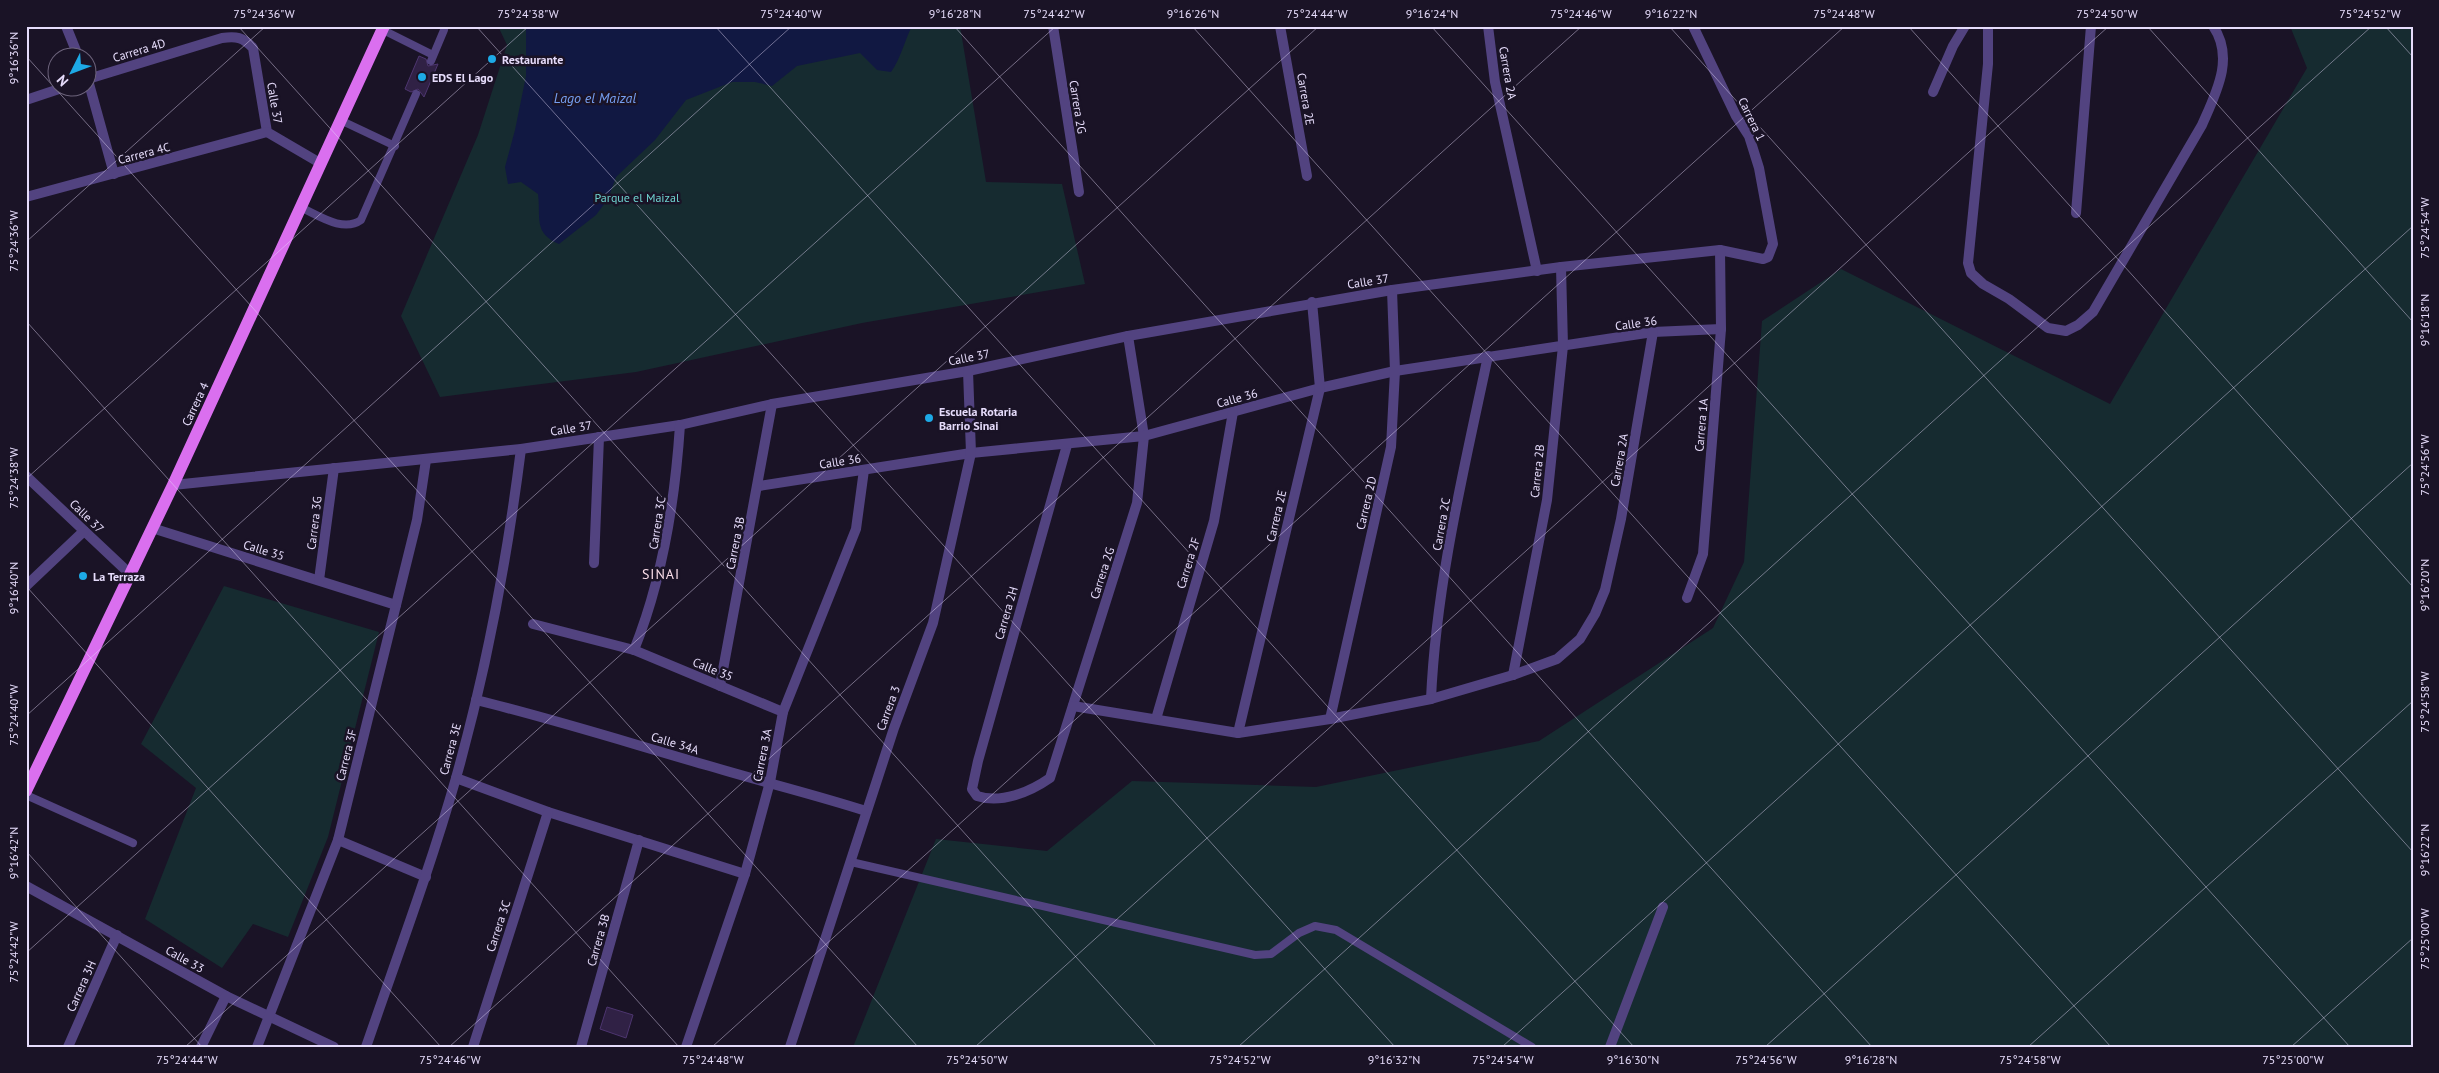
<svg xmlns="http://www.w3.org/2000/svg" width="2439" height="1073" viewBox="0 0 2439 1073" font-family="'PT Sans',sans-serif">
	<style>
		.green { fill: #162b30 }
		.water { fill: #111842 }
		.building { fill: #302145; stroke: #4d356f }
		.lines { fill: none; stroke-linecap: round; stroke-linejoin: round }
		.lane { stroke: #524380; stroke-width: 8 }
		.street { stroke: #524380; stroke-width: 10 }
		.primary { stroke: #da6fef; stroke-width: 12 }
		.ticks { fill: none; stroke: #e6dcfb; stroke-width: 1; stroke-opacity: 0.45 }
		.poi-dot { fill: #1da9e6; stroke: #1a1326; stroke-width: 2 }
		.labels { text-anchor: middle; dominant-baseline: central; stroke-width: 5; stroke-linejoin: round; paint-order: stroke }
		.street-label { font-size: 12px; fill: #e6dcfb; stroke: #1a1326 }
		.poi-label { font-size: 12px; font-weight: bold; fill: #e6dcfb; stroke: #1a1326; text-anchor: start }
		.park-label { font-size: 12px; fill: #6fd4d0; stroke: #1a1326 }
		.water-label { font-size: 14px; font-style: italic; fill: #759ef0; stroke: #1a1326 }
		.neighbourhood-label { font-size: 14px; letter-spacing: 1px; fill: #fbdeea; stroke: #1a1326 }
		.neatline { fill: none; stroke: #e6dcfb; stroke-width: 2 }
		.ticks-label { font-size: 12px; text-anchor: middle; fill: #e6dcfb }
	</style>
	<rect width="100%" height="100%" fill="#1a1326"/>
	<g class="green">
		<polygon points="498,26 960,26 986,182 1062,184 1085,284 862,323 636,372 440,397 401,316 478,135 507,45"/>
		<polygon points="2290,26 2413,26 2413,1047 853,1047 936,839 1047,851 1132,781 1316,787 1539,741 1713,628 1744,562 1762,321 1841,269 2110,404 2307,68"/>
		<polygon points="224,586 379,632 328,837 288,937 253,924 222,968 145,919 196,788 141,744"/>
	</g>
	<path class="water" d="M526,26H912C904,42 901,58 891,72L877,70L860,53L797,66L772,86L755,82H732L686,100L655,140L616,177L608,199L596,215L559,244C533,233 541,218 538,194L521,182L508,184L505,167L515,130L526,76Z"/>
	<g class="building">
		<polygon points="419,56 426,59 428,66 438,64 424,97 418,89 411,92 405,89"/>
		<polygon points="607,1007 633,1015 626,1038 600,1029"/>
	</g>
	<g class="lines">
		<g class="lane">
			<polyline points="383,30 433,55"/>
			<polyline points="431,61 444,30"/>
			<polyline points="340,120 395,146"/>
			<path d="M300,207C318,215 343,233 361,220L416,94"/>
			<polyline points="26,795 133,843"/>
			<polyline points="851,862 1255,955 1271,954 1299,933 1315,926 1336,930 1532,1047"/>
		</g>
		<g class="street">
			<polyline points="66,26 79,58"/>
			<polyline points="1053,26 1079,192"/>
			<polyline points="1280,26 1307,176"/>
			<polyline points="1488,26 1495,82 1537,271"/>
			<path d="M1988,26V64L1968,263L1971,273L1983,284L2009,299L2048,328L2066,331L2078,325L2093,312L2202,125C2216,93 2235,58 2213,26"/>
			<path d="M88,79L222,38C236,36 243,37 253,48L267,132L320,163"/>
			<polyline points="88,80 114,174"/>
			<polyline points="1933,92 1953,46 1965,26"/>
			<polyline points="26,100 62,88"/>
			<polyline points="26,197 267,132"/>
			<polyline points="2076,213 2091,26"/>
			<path d="M1067,445L978,761L972,789L977,796C1001,804 1030,792 1050,778L1137,503L1144,436L1128,336"/>
			<polyline points="26,476 130,574"/>
			<polyline points="173,485 521,449 680,425 772,404 968,371 1128,336 1392,290 1561,267 1720,250 1763,259 1768,257 1773,244 1759,168 1749,136 1736,116 1693,26"/>
			<polyline points="759,486 971,453 1144,436 1320,388 1395,371 1653,332 1721,329"/>
			<polyline points="152,528 396,605"/>
			<polyline points="594,563 599,437"/>
			<polyline points="319,580 334,468"/>
			<polyline points="26,586 84,531"/>
			<polyline points="1687,598 1703,554 1721,329 1720,250"/>
			<polyline points="533,624 634,650 783,712"/>
			<path d="M634,650C663,578 675,502 680,425"/>
			<polyline points="1513,675 1547,500 1563,346 1561,267"/>
			<polyline points="720,686 772,404"/>
			<path d="M1431,699C1436,584 1464,469 1488,356"/>
			<path d="M476,700C554,719 629,743 706,765C759,781 813,794 866,811"/>
			<polyline points="1073,706 1238,733 1330,719 1431,699 1513,675 1557,659 1580,639 1595,614 1605,590 1621,519 1653,332"/>
			<polyline points="1156,719 1214,521 1233,412"/>
			<polyline points="1330,719 1391,447 1395,371 1392,290"/>
			<polyline points="1238,733 1320,388 1312,302"/>
			<polyline points="456,778 548,812 745,874"/>
			<polyline points="338,840 426,877"/>
			<polyline points="26,886 226,996 334,1047"/>
			<polyline points="68,1047 117,935"/>
			<polyline points="201,1047 226,996"/>
			<polyline points="257,1047 338,840 417,520 426,460"/>
			<path d="M366,1047C397,957 430,869 456,778C486,671 507,560 521,449"/>
			<polyline points="473,1047 548,812"/>
			<polyline points="581,1047 639,840"/>
			<polyline points="686,1047 745,874 770,782 783,712 856,529 864,470"/>
			<polyline points="790,1047 894,728 933,623 971,453 968,371"/>
			<polyline points="1610,1047 1663,907"/>
		</g>
		<polyline class="primary" points="26,791 173,485 384,26"/>
	</g>
	<path class="ticks" d="M238,26L1157,1047M476,26L1395,1047M715,26L1634,1047M954,26L1872,1047M1192,26L2111,1047M1431,26L2350,1047M1669,26L2413,852M1908,26L2413,587M2147,26L2413,322M2385,26L2413,57M26,56L918,1047M26,242L266,26M26,321L679,1047M26,479L529,26M26,586L441,1047M26,716L792,26M26,851L202,1047M26,953L1056,26M185,1047L1319,26M449,1047L1582,26M712,1047L1845,26M975,1047L2109,26M1238,1047L2372,26M1502,1047L2413,226M1765,1047L2413,463M2028,1047L2413,701M2291,1047L2413,938"/>
	<g class="poi-dot">
		<circle cx="492" cy="59" r="5"/>
		<circle cx="422" cy="77" r="5"/>
		<circle cx="929" cy="418" r="5"/>
		<circle cx="83" cy="576" r="5"/>
	</g>
	<g class="labels">
		<g class="street-label">
			<text transform="translate(139 50) rotate(-17)">Carrera 4D</text>
			<text transform="translate(1508 73) rotate(80)">Carrera 2A</text>
			<text transform="translate(1306 99) rotate(80)">Carrera 2E</text>
			<text transform="translate(275 103) rotate(80)">Calle 37</text>
			<text transform="translate(1078 107) rotate(81)">Carrera 2G</text>
			<text transform="translate(1752 119) rotate(64)">Carrera 1</text>
			<text transform="translate(144 153) rotate(-15)">Carrera 4C</text>
			<text transform="translate(1368 281) rotate(-9)">Calle 37</text>
			<text transform="translate(1636 323) rotate(-8)">Calle 36</text>
			<text transform="translate(969 357) rotate(-11)">Calle 37</text>
			<text transform="translate(1237 398) rotate(-15)">Calle 36</text>
			<text transform="translate(195 404) rotate(-65)">Carrera 4</text>
			<text transform="translate(1701 425) rotate(-85)">Carrera 1A</text>
			<text transform="translate(571 428) rotate(-9)">Calle 37</text>
			<text transform="translate(1619 460) rotate(-80)">Carrera 2A</text>
			<text transform="translate(840 461) rotate(-9)">Calle 36</text>
			<text transform="translate(1537 471) rotate(-84)">Carrera 2B</text>
			<text transform="translate(1366 503) rotate(-77)">Carrera 2D</text>
			<text transform="translate(87 516) rotate(44)">Calle 37</text>
			<text transform="translate(1276 516) rotate(-77)">Carrera 2E</text>
			<text transform="translate(314 523) rotate(-83)">Carrera 3G</text>
			<text transform="translate(657 523) rotate(-81)">Carrera 3C</text>
			<text transform="translate(1441 524) rotate(-80)">Carrera 2C</text>
			<text transform="translate(735 543) rotate(-79)">Carrera 3B</text>
			<text transform="translate(264 550) rotate(17)">Calle 35</text>
			<text transform="translate(1188 563) rotate(-73)">Carrera 2F</text>
			<text transform="translate(1102 573) rotate(-72)">Carrera 2G</text>
			<text transform="translate(1006 613) rotate(-74)">Carrera 2H</text>
			<text transform="translate(713 669) rotate(22)">Calle 35</text>
			<text transform="translate(888 708) rotate(-70)">Carrera 3</text>
			<text transform="translate(675 743) rotate(17)">Calle 34A</text>
			<text transform="translate(450 749) rotate(-75)">Carrera 3E</text>
			<text transform="translate(346 755) rotate(-76)">Carrera 3F</text>
			<text transform="translate(762 755) rotate(-79)">Carrera 3A</text>
			<text transform="translate(498 926) rotate(-72)">Carrera 3C</text>
			<text transform="translate(598 940) rotate(-74)">Carrera 3B</text>
			<text transform="translate(185 959) rotate(29)">Calle 33</text>
			<text transform="translate(81 986) rotate(-66)">Carrera 3H</text>
		</g>
		<g class="poi-label">
			<text x="502" y="59">Restaurante</text>
			<text x="432" y="77">EDS El Lago</text>
			<text x="939" y="411">Escuela Rotaria<tspan x="939" dy="14">Barrio Sinai</tspan></text>
			<text x="93" y="576">La Terraza</text>
		</g>
		<g class="park-label">
			<text x="637" y="197">Parque el Maizal</text>
		</g>
		<g class="water-label">
			<text x="595" y="98">Lago el Maizal</text>
		</g>
		<g class="neighbourhood-label">
			<text x="661" y="574">SINAI</text>
		</g>
	</g>
	<rect width="2439" height="1073" fill="none" stroke="#1a1326" stroke-width="55"/>
	<g transform="translate(72 72) rotate(228)"><circle r="24" fill="#1a1326" stroke="#6c637b"/>
	<path d="M0-4L9 19L0 12L-9 19Z" fill="#1da9e6"/>
	<text y="-8" font-size="14" font-weight="bold" text-anchor="middle" fill="#e6dcfb">N</text>
	</g>
	<rect x="28" y="28" width="2384" height="1018" class="neatline"/>
	<g class="ticks-label">
		<text x="264" y="18">75°24'36"W</text>
		<text x="528" y="18">75°24'38"W</text>
		<text x="791" y="18">75°24'40"W</text>
		<text x="955" y="18">9°16'28"N</text>
		<text x="1054" y="18">75°24'42"W</text>
		<text x="1193" y="18">9°16'26"N</text>
		<text x="1317" y="18">75°24'44"W</text>
		<text x="1432" y="18">9°16'24"N</text>
		<text x="1581" y="18">75°24'46"W</text>
		<text x="1671" y="18">9°16'22"N</text>
		<text x="1844" y="18">75°24'48"W</text>
		<text x="2107" y="18">75°24'50"W</text>
		<text x="2370" y="18">75°24'52"W</text>
		<text transform="translate(14 58) rotate(-90)" y="4">9°16'36"N</text>
		<text transform="translate(2425 228) rotate(-90)" y="4">75°24'54"W</text>
		<text transform="translate(14 241) rotate(-90)" y="4">75°24'36"W</text>
		<text transform="translate(2425 320) rotate(-90)" y="4">9°16'18"N</text>
		<text transform="translate(2425 465) rotate(-90)" y="4">75°24'56"W</text>
		<text transform="translate(14 478) rotate(-90)" y="4">75°24'38"W</text>
		<text transform="translate(2425 585) rotate(-90)" y="4">9°16'20"N</text>
		<text transform="translate(14 588) rotate(-90)" y="4">9°16'40"N</text>
		<text transform="translate(2425 702) rotate(-90)" y="4">75°24'58"W</text>
		<text transform="translate(14 715) rotate(-90)" y="4">75°24'40"W</text>
		<text transform="translate(2425 850) rotate(-90)" y="4">9°16'22"N</text>
		<text transform="translate(14 853) rotate(-90)" y="4">9°16'42"N</text>
		<text transform="translate(2425 939) rotate(-90)" y="4">75°25'00"W</text>
		<text transform="translate(14 952) rotate(-90)" y="4">75°24'42"W</text>
		<text x="187" y="1064">75°24'44"W</text>
		<text x="450" y="1064">75°24'46"W</text>
		<text x="713" y="1064">75°24'48"W</text>
		<text x="977" y="1064">75°24'50"W</text>
		<text x="1240" y="1064">75°24'52"W</text>
		<text x="1394" y="1064">9°16'32"N</text>
		<text x="1503" y="1064">75°24'54"W</text>
		<text x="1633" y="1064">9°16'30"N</text>
		<text x="1766" y="1064">75°24'56"W</text>
		<text x="1871" y="1064">9°16'28"N</text>
		<text x="2030" y="1064">75°24'58"W</text>
		<text x="2293" y="1064">75°25'00"W</text>
	</g>
</svg>
